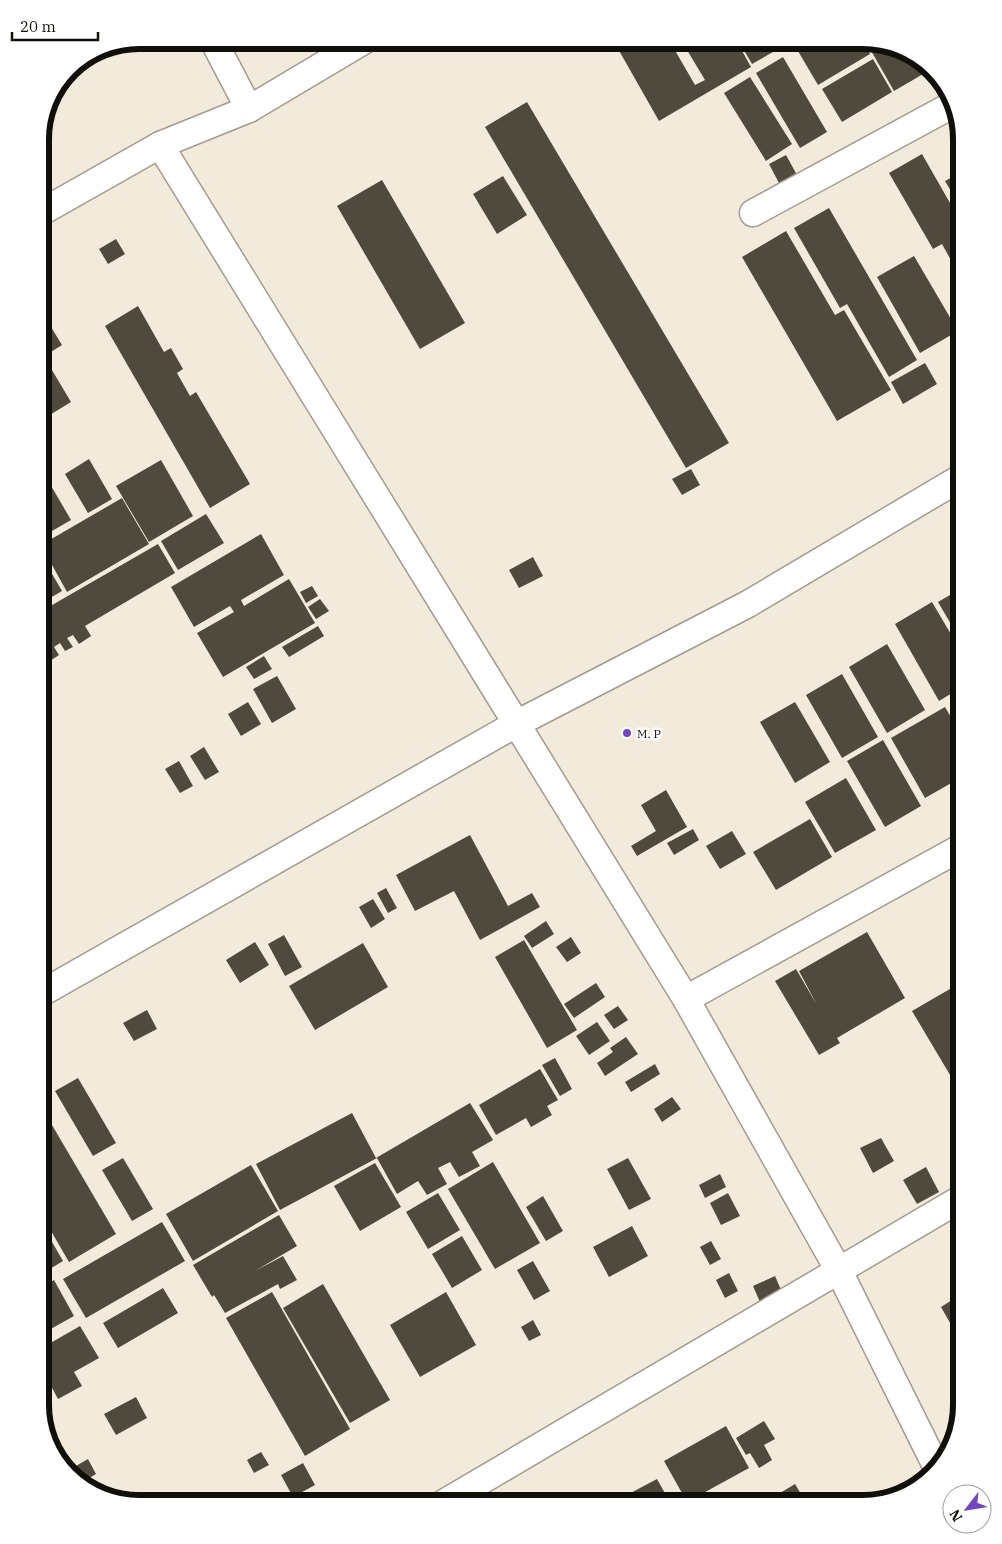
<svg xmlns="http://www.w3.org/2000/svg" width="1002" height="1544" viewBox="0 0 1002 1544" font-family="'IBM Plex Serif',serif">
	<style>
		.building { fill: #504a3e }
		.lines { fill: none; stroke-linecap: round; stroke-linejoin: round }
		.minor-casing { stroke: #a39c8e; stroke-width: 29 }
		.minor { stroke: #fff; stroke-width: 26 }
		.poi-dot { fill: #7346be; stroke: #fff; stroke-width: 2 }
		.labels { text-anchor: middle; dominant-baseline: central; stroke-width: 5; stroke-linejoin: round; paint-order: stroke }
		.poi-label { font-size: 12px; fill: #110f0a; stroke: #fff; text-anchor: start }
		.rim { fill: none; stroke: #110f0a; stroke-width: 6 }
	</style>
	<rect width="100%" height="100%" fill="#f2ebdb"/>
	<g class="building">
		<polygon points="613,40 669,40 695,85 705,80 681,40 736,40 751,67 659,121"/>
		<polygon points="738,40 794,40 752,64"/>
		<polygon points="803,40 862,40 870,54 818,85 795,46 804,41"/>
		<polygon points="865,40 870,40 918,57 930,70 894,91"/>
		<polygon points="783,57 827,132 800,148 756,73"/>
		<polygon points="873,59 892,92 842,122 822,89"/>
		<polygon points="750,77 792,144 766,161 724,93"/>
		<polygon points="527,102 729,443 686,468 485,127"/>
		<polygon points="922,154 962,224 962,256 952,262 942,244 933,249 889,173"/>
		<polygon points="786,155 797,175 780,185 769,164"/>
		<polygon points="962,172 962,210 945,181"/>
		<polygon points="503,176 527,215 497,234 473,194"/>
		<polygon points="382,180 465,323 420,349 337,206"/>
		<polygon points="829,208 917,360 889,377 847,304 840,308 794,228"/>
		<polygon points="786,231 835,315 844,310 891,390 837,421 742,257"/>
		<polygon points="116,239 125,254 108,264 99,249"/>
		<polygon points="914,256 958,331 920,353 877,277"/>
		<polygon points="962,271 962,283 957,274"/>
		<polygon points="138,306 164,352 171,348 183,369 177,373 190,396 196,392 250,484 210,508 105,326"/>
		<polygon points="48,322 62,345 51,352 40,334 40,327"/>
		<polygon points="46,360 71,402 40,421 40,364"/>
		<polygon points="925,363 937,384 903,404 891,382"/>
		<polygon points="40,428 50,446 40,452"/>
		<polygon points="89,459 112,499 88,513 65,474"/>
		<polygon points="161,460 193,516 149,542 116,486"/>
		<polygon points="691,469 700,485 682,495 672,479"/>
		<polygon points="43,472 71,520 40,538 40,473"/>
		<polygon points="122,498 149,544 67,592 41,545"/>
		<polygon points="206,514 224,543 178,570 161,541"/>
		<polygon points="261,534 284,575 241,600 244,606 289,579 315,623 223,677 197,633 234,612 230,606 194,627 171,587"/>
		<polygon points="158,544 175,573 85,626 91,636 79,644 73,635 67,638 73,647 65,651 60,643 54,647 59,655 50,661 44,652 40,655 40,612"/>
		<polygon points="40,553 62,591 40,604"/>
		<polygon points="533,557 543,576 519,588 509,570"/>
		<polygon points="312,586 318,596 306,603 300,592"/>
		<polygon points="962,588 962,643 938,602"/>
		<polygon points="320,599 329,611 316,619 308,607"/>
		<polygon points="932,602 962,653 962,687 939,701 895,624"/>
		<polygon points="318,626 324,636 289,657 282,647"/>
		<polygon points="887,644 925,710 887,733 849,667"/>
		<polygon points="40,656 45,664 40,666"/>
		<polygon points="264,656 272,669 254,679 246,667"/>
		<polygon points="842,674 878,737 842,758 806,695"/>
		<polygon points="277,676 296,709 272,723 253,689"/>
		<polygon points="962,694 962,723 950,702"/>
		<polygon points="248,702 261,724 241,736 228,714"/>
		<polygon points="795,702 830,762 795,783 760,722"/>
		<polygon points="945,707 962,736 962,777 925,798 891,738"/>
		<polygon points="883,740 921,806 885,827 847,761"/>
		<polygon points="204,747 219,772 205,780 190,756"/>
		<polygon points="179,761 193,786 180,793 165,769"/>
		<polygon points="846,778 876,830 835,853 805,802"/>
		<polygon points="666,790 687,827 637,856 631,846 656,831 641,805"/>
		<polygon points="810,819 832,857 776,890 753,852"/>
		<polygon points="693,829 699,840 674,855 667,843"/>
		<polygon points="732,831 746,854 720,869 706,846"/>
		<polygon points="470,835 508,906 532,893 540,907 480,940 454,891 415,911 396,875"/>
		<polygon points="386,888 397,908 388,913 377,893"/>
		<polygon points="373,899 385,919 371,928 359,907"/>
		<polygon points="546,921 554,934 532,948 524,936"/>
		<polygon points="867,932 905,998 837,1038 840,1043 819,1055 775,981 796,969 817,1005 799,971"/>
		<polygon points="284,935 302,967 285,976 268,944"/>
		<polygon points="571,937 581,953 567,962 556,947"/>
		<polygon points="524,940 577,1030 547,1048 495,957"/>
		<polygon points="255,942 269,965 240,983 226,960"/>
		<polygon points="363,943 388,987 315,1030 289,986"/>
		<polygon points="962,982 962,1081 956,1085 912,1011"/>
		<polygon points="596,983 605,997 574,1018 564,1004"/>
		<polygon points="618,1006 628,1020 614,1029 604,1015"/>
		<polygon points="147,1010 157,1029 134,1041 123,1023"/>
		<polygon points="597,1022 610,1041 589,1055 576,1036"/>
		<polygon points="626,1037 638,1054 605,1076 597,1063 613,1052 610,1048"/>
		<polygon points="555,1058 572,1089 560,1096 542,1065"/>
		<polygon points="655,1064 660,1074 631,1092 625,1082"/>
		<polygon points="540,1069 558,1100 547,1106 552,1115 531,1127 526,1118 496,1135 479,1105"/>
		<polygon points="78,1078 116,1143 93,1156 55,1091"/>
		<polygon points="672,1097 681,1109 662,1122 654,1109"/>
		<polygon points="470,1103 493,1140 472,1152 480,1166 459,1177 450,1162 438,1168 447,1184 427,1195 418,1181 397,1194 377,1158 280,1210 256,1164 352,1113 376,1158"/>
		<polygon points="42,1108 116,1234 69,1262 40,1212 40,1109"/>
		<polygon points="881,1138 894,1161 873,1173 860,1148"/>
		<polygon points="962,1148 962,1171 952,1155"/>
		<polygon points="123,1158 153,1209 132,1221 102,1170"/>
		<polygon points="628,1158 651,1199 629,1210 607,1169"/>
		<polygon points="493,1162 540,1243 495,1269 448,1189"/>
		<polygon points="375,1163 401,1207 360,1231 334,1186"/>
		<polygon points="251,1165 278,1211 193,1261 166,1214"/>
		<polygon points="926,1167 939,1192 917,1204 903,1180"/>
		<polygon points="720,1174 726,1187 705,1198 699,1185"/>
		<polygon points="438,1193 460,1230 428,1249 406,1212"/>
		<polygon points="728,1193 740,1216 721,1225 710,1203"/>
		<polygon points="543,1196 563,1231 546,1241 526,1207"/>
		<polygon points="279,1215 297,1246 255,1271 283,1256 297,1280 280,1289 278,1284 225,1313 214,1295 212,1297 193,1265"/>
		<polygon points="40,1221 63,1261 40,1275"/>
		<polygon points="162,1222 185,1261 86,1318 63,1279"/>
		<polygon points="632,1226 648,1256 609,1277 593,1247"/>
		<polygon points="462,1236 482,1270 452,1288 432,1254"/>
		<polygon points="711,1241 721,1259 710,1265 700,1247"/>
		<polygon points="533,1261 550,1291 534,1300 517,1270"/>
		<polygon points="729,1273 738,1291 725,1298 716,1280"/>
		<polygon points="775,1276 782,1292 760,1302 753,1286"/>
		<polygon points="54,1280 74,1316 40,1335 40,1288"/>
		<polygon points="323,1284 390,1400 350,1423 283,1308"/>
		<polygon points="163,1288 178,1313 118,1348 103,1323"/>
		<polygon points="272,1292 350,1429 305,1456 226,1318"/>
		<polygon points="446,1292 476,1345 420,1377 390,1325"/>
		<polygon points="960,1295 962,1298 962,1344 941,1307"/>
		<polygon points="533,1320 541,1335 529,1341 521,1327"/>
		<polygon points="80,1326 99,1358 74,1372 82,1386 58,1399 50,1384 40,1390 40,1349"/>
		<polygon points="136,1397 147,1418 116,1435 104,1414"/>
		<polygon points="764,1421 775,1439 764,1445 772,1460 759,1468 750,1453 746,1455 736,1438"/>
		<polygon points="726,1426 749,1468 687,1502 664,1461"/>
		<polygon points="261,1452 269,1465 254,1473 247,1460"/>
		<polygon points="88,1459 96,1474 81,1483 69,1470"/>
		<polygon points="303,1463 315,1485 293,1497 281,1475"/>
		<polygon points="657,1479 671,1504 627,1504 623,1497"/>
		<polygon points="92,1483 97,1492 85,1488"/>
		<polygon points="795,1484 807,1504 762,1504"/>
	</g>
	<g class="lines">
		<defs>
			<g id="minor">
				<polyline points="249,109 365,40"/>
				<polyline points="160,145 686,999 839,1271 936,1466"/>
				<polyline points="40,213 160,145 249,109 213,40"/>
				<polyline points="753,213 954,104"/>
				<polyline points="40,994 516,724 748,604 962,477"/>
				<polyline points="686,999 962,847"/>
				<polyline points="442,1504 962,1198"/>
			</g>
		</defs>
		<use href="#minor" class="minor-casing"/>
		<use href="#minor" class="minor"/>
	</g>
	<circle class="poi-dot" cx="627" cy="733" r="5"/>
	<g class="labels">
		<g class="poi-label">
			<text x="637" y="733">M. P</text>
		</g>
	</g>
	<path d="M0 0H1002V1544H0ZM139 49H863A90 90 0 0 1 953 139V1405A90 90 0 0 1 863 1495H139A90 90 0 0 1 49 1405V139A90 90 0 0 1 139 49Z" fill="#fff" fill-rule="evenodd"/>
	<path class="rim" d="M139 49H863A90 90 0 0 1 953 139V1405A90 90 0 0 1 863 1495H139A90 90 0 0 1 49 1405V139A90 90 0 0 1 139 49Z"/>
	<g transform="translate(967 1509) rotate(239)"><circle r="24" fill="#ffffff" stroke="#a09f9d"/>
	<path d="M0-4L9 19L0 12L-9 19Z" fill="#7346be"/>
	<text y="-8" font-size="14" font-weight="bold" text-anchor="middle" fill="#110f0a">N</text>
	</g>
	<path d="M12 32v8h86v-8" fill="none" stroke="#110f0a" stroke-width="2.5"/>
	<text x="20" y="32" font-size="15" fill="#110f0a" stroke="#ffffff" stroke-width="4" paint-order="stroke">20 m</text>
</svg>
